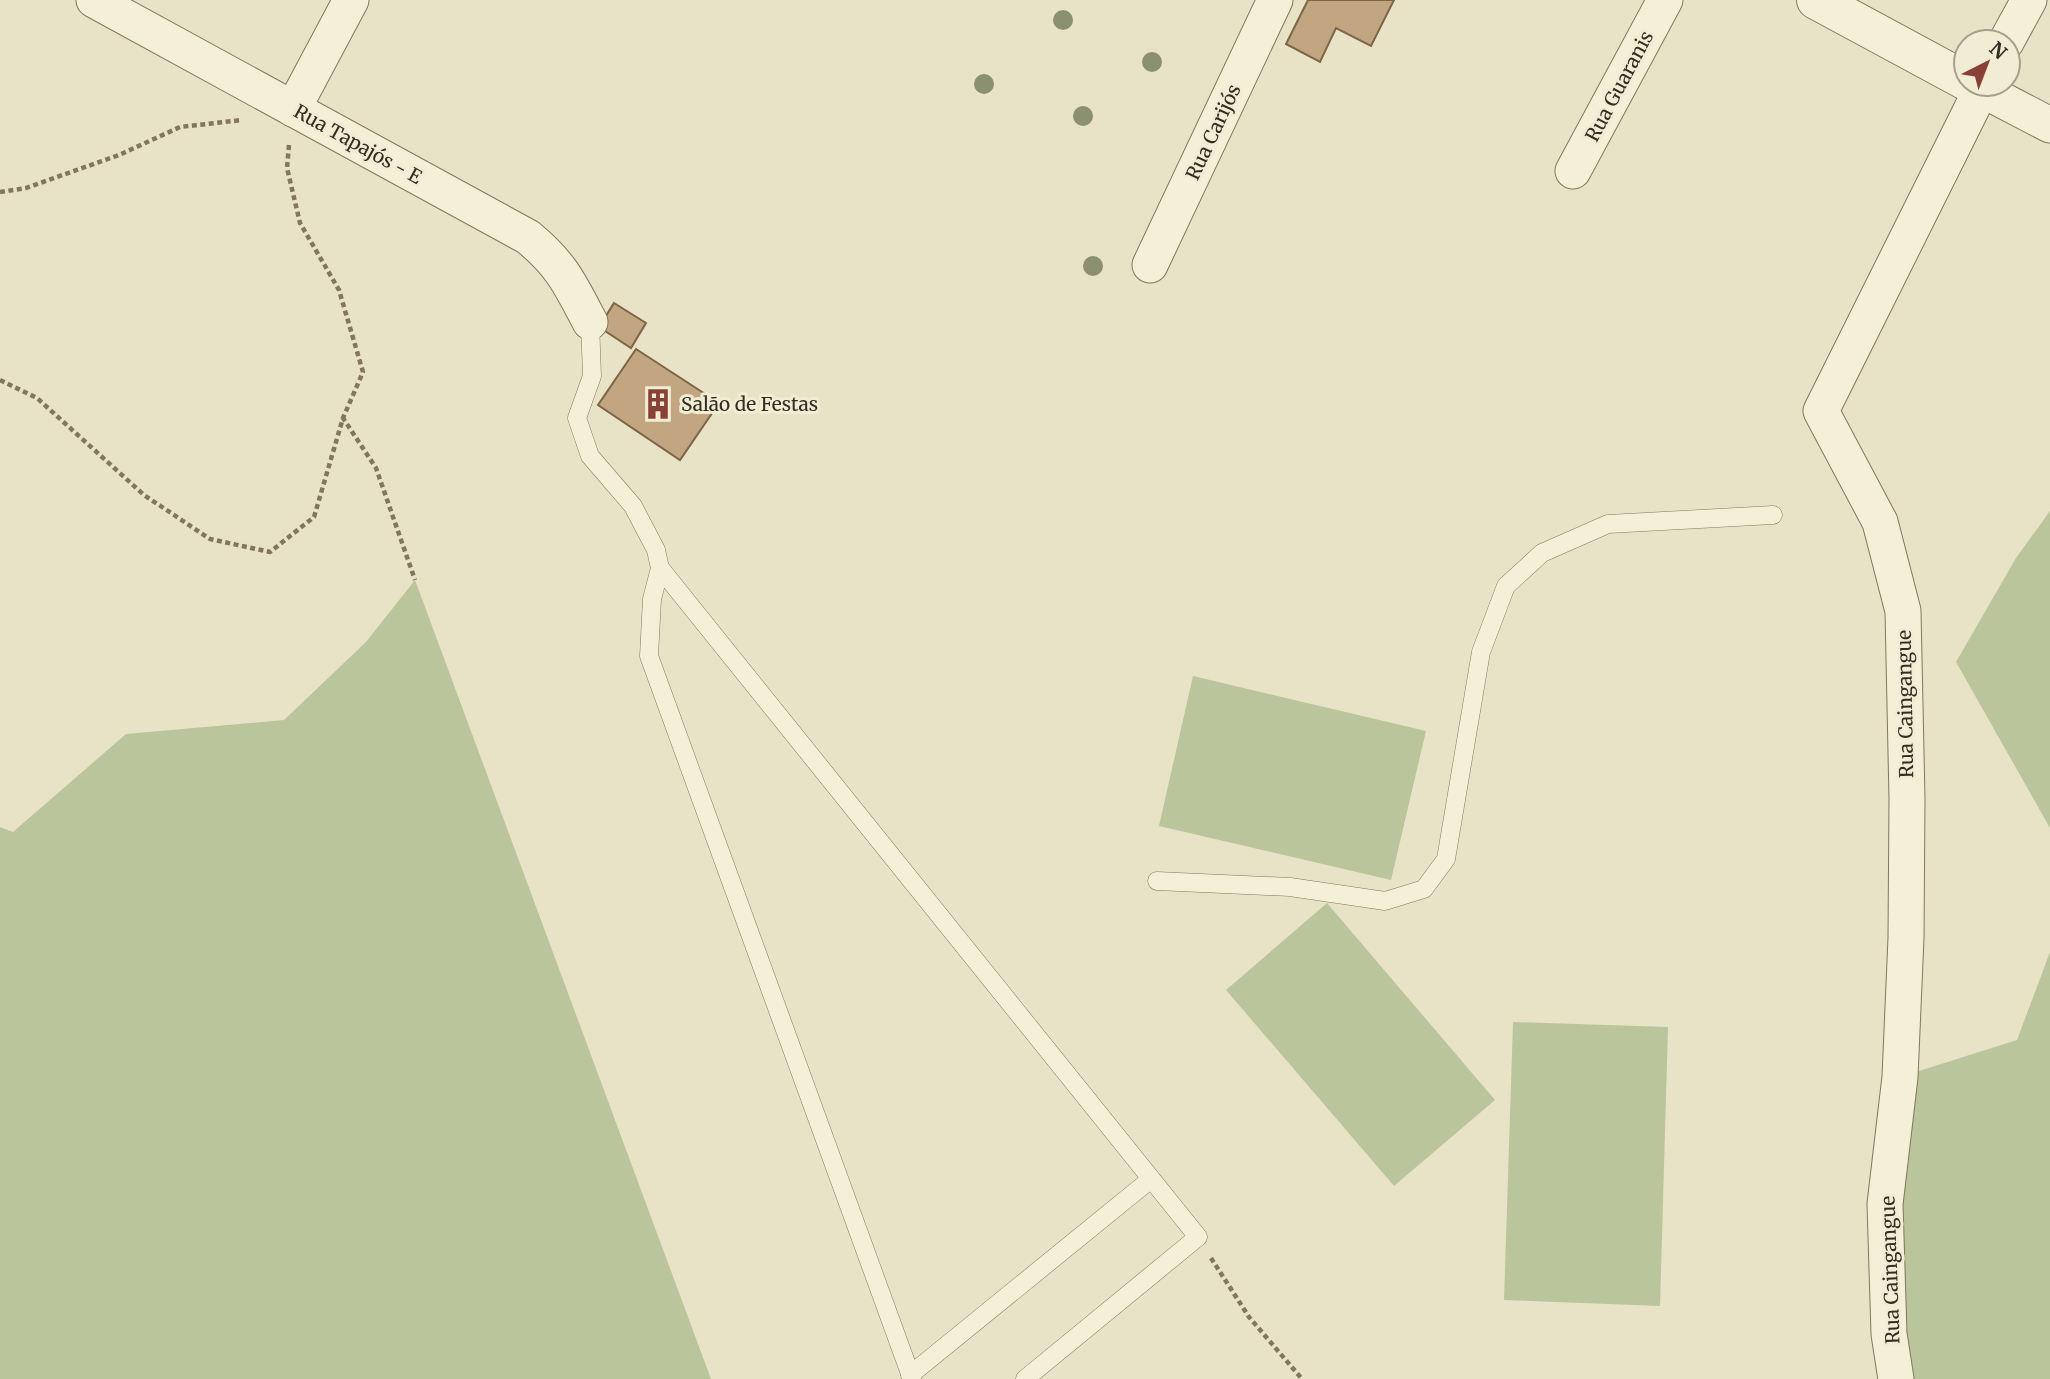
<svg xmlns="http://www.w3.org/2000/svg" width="2050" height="1379" viewBox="0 0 2050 1379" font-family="Merriweather,serif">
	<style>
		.green { fill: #bac59b }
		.building { fill: #c2a581; stroke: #7e6547; stroke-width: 2 }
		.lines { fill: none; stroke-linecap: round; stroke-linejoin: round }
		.service-casing { stroke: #82765e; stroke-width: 19 }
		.minor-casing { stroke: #82765e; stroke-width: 37 }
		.tertiary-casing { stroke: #82765e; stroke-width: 40 }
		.path { stroke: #82765e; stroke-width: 4.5; stroke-dasharray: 5 3.5; stroke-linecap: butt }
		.service { stroke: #f4f0d8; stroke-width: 18 }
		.minor { stroke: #f4f0d8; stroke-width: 35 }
		.tertiary { stroke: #f4f0d8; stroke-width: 38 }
		.tree { fill: #8b9170 }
		.labels { text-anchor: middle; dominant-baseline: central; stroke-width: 6; stroke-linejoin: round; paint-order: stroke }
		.street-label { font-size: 19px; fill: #342c20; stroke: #f1edd5 }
		.poi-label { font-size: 19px; fill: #342c20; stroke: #f1edd5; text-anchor: start }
	</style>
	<rect width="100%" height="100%" fill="#e8e3c6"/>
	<g class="green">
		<polygon points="2050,511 2050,828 1956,662 2016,558"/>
		<polygon points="415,580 711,1379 0,1379 0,827 13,832 126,734 284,720 366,642"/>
		<polygon points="1193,676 1426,731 1391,880 1159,826"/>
		<polygon points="1327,903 1495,1100 1394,1186 1226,990"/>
		<polygon points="2050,952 2050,1379 1896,1379 1900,1077 2017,1040"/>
		<polygon points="1513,1022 1668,1027 1660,1306 1504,1300"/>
	</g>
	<g class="building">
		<polygon points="1308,0 1394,0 1371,46 1336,28 1320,62 1286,44"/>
		<polygon points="614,303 646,323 631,348 599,327"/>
		<polygon points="636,349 719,403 680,460 598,405"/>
	</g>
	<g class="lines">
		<defs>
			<g id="service">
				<polyline points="590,322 592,376 577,418 590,456 633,506 656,550 660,568 652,599 649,656 912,1379"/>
				<polyline points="660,568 1198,1237 1025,1379"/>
				<polyline points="1157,881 1290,887 1385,901 1424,889 1446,859 1481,652 1506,586 1542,553 1608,524 1773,515"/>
				<polyline points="910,1375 1151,1179"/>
			</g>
			<g id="minor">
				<path d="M94,0L528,237C562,265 570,284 590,322"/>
				<polyline points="2006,42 2029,0"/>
				<polyline points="1981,89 2050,125"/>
				<polyline points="293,109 351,0"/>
				<polyline points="1573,171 1665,0"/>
				<polyline points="1150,265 1275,0"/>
				<polyline points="1896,1379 1889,1334 1885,1204 1900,1077 1906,938 1907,799 1903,611 1880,522 1821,411 1984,84"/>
			</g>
			<polyline id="tertiary" points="1816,0 1966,81"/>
		</defs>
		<use href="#service" class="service-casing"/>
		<use href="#minor" class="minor-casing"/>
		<use href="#tertiary" class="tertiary-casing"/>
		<g class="path">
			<polyline points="289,145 287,168 300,223 339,290 363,372 343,418"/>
			<polyline points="0,192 26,188 119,155 180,127 242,120"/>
			<polyline points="0,380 37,398 144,495 210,539 270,552 314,517 343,418 376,468 415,580"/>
			<polyline points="1211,1258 1249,1317 1302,1379"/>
		</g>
		<use href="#service" class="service"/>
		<use href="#minor" class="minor"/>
		<use href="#tertiary" class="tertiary"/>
	</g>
	<g class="tree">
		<circle cx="1063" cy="20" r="10"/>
		<circle cx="1152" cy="62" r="10"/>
		<circle cx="984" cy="84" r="10"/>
		<circle cx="1083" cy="116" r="10"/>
		<circle cx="1093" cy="266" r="10"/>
	</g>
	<defs>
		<symbol id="building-bare" viewBox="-9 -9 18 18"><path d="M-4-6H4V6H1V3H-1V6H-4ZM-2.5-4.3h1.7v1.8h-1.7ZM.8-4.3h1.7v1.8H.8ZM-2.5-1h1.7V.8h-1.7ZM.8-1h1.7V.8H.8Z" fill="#894135" stroke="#f1edd5" stroke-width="2.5" paint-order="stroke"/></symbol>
	</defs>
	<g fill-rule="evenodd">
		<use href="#building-bare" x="636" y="382" width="44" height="44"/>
	</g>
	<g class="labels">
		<g class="street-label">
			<text transform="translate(1619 86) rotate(-62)">Rua Guaranis</text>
			<text transform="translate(1213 132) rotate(-65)">Rua Carijós</text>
			<text transform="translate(358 144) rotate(29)">Rua Tapajós - E</text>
			<text transform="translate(1905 704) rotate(-91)">Rua Caingangue</text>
			<text transform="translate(1890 1270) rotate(-92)">Rua Caingangue</text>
		</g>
		<g class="poi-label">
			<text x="681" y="404">Salão de Festas</text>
		</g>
	</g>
	<g transform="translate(1987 63) rotate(42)"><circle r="33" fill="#f1edd5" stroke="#a5a08d" stroke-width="2"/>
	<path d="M0-5L12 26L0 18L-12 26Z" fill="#894135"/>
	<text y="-10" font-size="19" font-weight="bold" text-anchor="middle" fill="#342c20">N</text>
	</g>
</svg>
